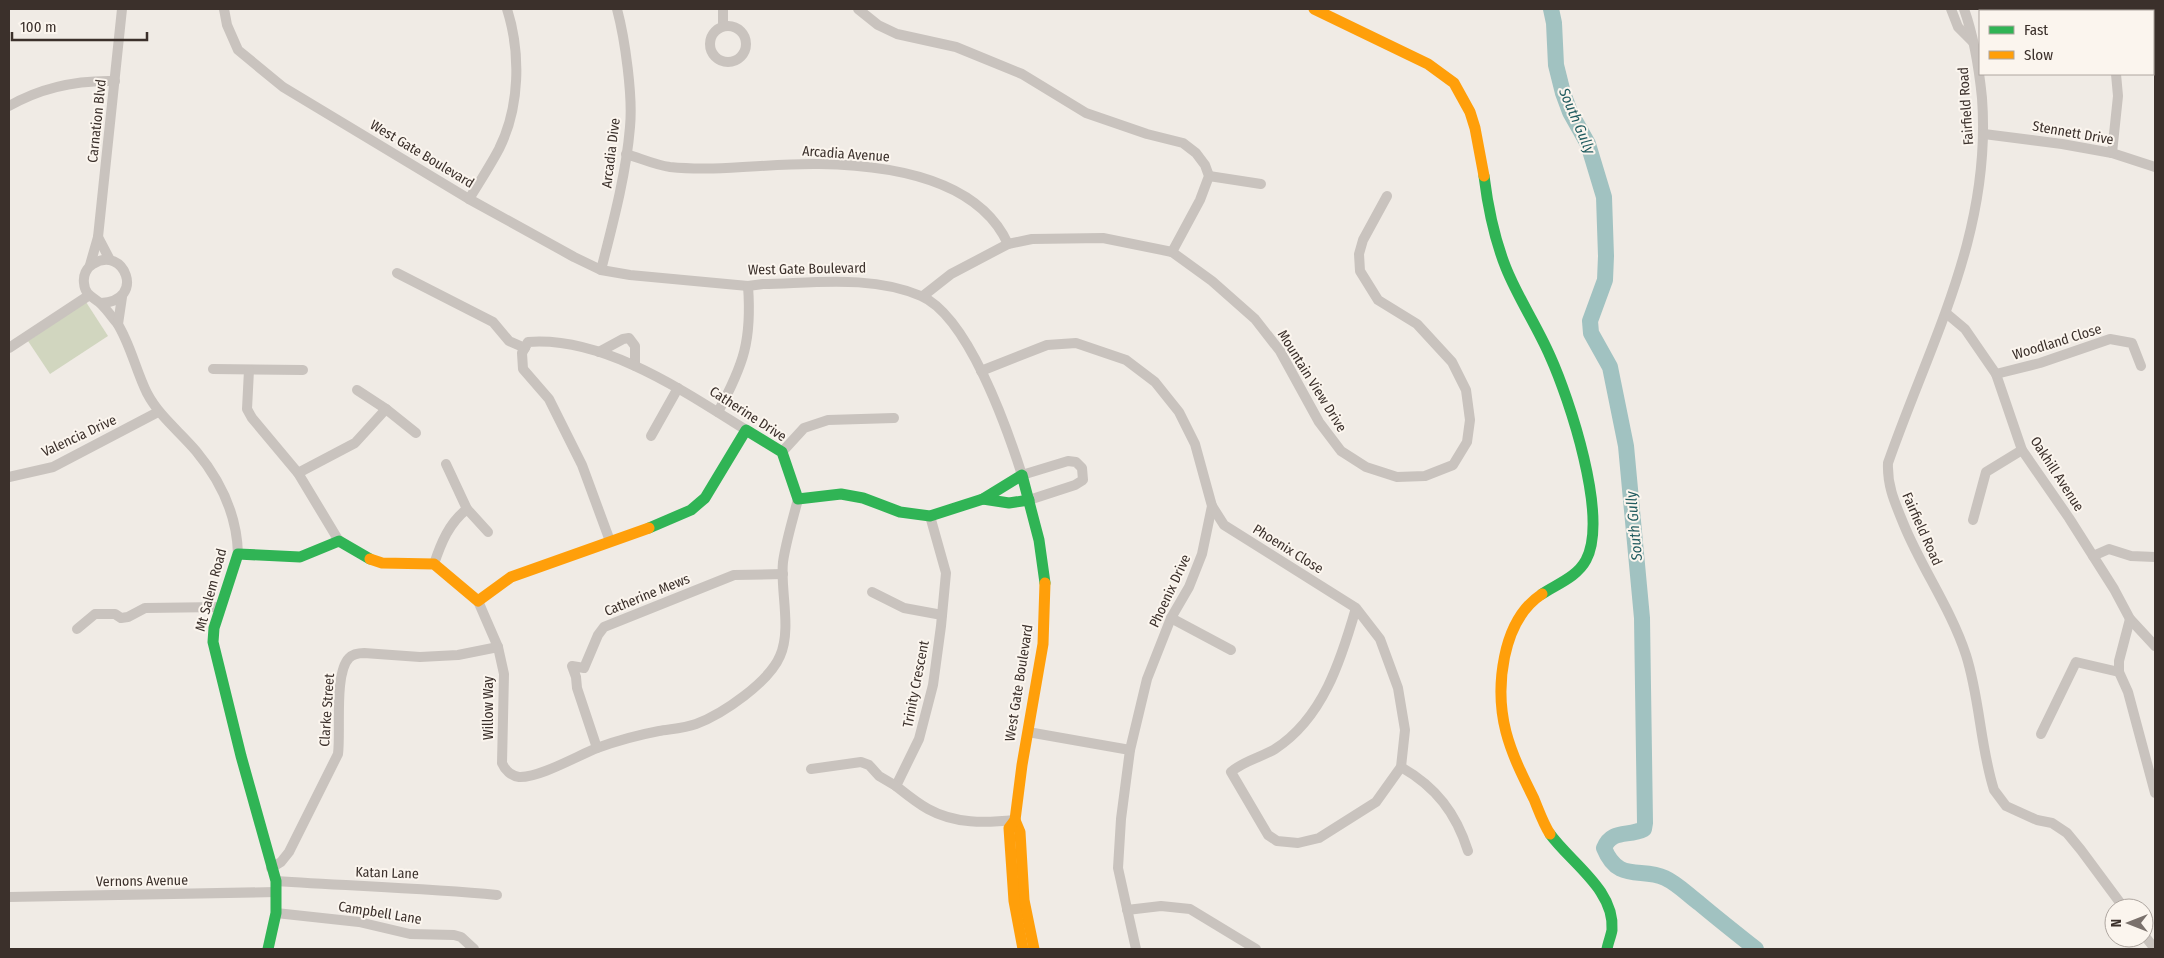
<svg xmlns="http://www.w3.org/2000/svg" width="2164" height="958" viewBox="0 0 2164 958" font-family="'Fira Sans Condensed',sans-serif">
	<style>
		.green { fill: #d1d6bf }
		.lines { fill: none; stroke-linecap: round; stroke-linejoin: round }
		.river { stroke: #a1c2c1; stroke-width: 16 }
		.street { stroke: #c9c3be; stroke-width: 10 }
		.fast { stroke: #30b455; stroke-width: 11 }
		.slow { stroke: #ff9f0a; stroke-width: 11 }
		.labels { text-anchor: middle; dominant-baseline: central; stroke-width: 4; stroke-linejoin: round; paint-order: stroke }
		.street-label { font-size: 14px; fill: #3b302b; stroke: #fbf5ee }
		.water-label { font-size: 15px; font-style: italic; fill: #1f5a5e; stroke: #fbf5ee }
	</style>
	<rect width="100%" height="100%" fill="#f0ebe5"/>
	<polygon class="green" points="86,302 108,336 50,374 28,341"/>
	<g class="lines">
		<path class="river" d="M1551,9L1554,23L1556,65L1563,93L1570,112L1588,144L1604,197L1606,256L1605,280L1590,321L1591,333L1610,367L1626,446L1642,618L1645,823L1644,829C1628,837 1612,829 1604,848C1618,883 1641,867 1665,878C1678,884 1688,895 1699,903C1718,919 1737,934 1756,949"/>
		<g class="street">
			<path d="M224,9L227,25L238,50L283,87L469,199L574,257L601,270L630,275L748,286L763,284C815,283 872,275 921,296C968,316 1007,428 1022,475L1068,461L1076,462L1082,468L1083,480L1075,485L1029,500"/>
			<polyline points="723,9 723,26"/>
			<polyline points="858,9 878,25 897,34 956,47 1022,74 1086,113 1147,134 1183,143 1196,153 1205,165 1209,176 1200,200 1172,252"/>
			<polyline points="1951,9 1958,27 1973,42"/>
			<path d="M1964,9C1974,37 1979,68 1982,98C1992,233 1931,340 1888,463C1887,486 1895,503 1904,525C1922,569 1951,609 1966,655C1980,699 1980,746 1994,790L2006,806L2037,820L2052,823L2067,833L2081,850L2124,908"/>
			<polyline points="2096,9 2097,11"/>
			<circle cx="728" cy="44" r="18"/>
			<path d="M9,106C42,87 78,80 115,81"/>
			<polyline points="1984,134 2062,144 2112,153 2155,167"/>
			<polyline points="2112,153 2118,96 2116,74"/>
			<path d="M626,154C640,158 655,165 670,167C719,172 769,163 819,164C885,165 977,176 1008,244"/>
			<polyline points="1209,176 1261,184"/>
			<path d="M469,199C479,183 490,166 499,149C520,107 521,53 507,9"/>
			<polyline points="98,237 110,260"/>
			<polyline points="90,265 98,237 122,9"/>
			<path d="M601,270C613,223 626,175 630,127C633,96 625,39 617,9"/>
			<polyline points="397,273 493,322 509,341 525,348"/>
			<polyline points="923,296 951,274 1008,244 1032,239 1103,238 1172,252 1212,281 1255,319 1280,351 1319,422 1341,451 1366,467 1397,477 1425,476 1453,465 1467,442 1470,420 1466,390 1452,362 1417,324 1378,300 1360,271 1359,254 1363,240 1387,196"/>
			<path d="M101,303C147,301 124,244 93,264C86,268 83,276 84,283C85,297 95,297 102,305C107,310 112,317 117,323C130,343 136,371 147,393C159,416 179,431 196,451C221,481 237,514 238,554"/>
			<polyline points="1946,313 1965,329 1996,374 2022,450 2069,518 2114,589 2130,619 2155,646"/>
			<polyline points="118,324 122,297"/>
			<polyline points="9,348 88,296"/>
			<polyline points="599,352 623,339 629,338 635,346 635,366"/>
			<polyline points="213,369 303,370"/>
			<polyline points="249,370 247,409 252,418 298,473 339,541"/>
			<polyline points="981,371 1047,345 1076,343 1126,360 1155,382 1179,412 1195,444 1212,506 1202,554 1189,587 1171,618 1147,679 1130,750 1121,819 1118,868 1136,949"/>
			<polyline points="1996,374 2040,363 2110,339 2132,343 2141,366"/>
			<polyline points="357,390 386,409 416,433"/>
			<path d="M718,412C744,364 752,340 748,286"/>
			<polyline points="651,436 678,388"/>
			<polyline points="782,452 804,428 828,420 894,418"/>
			<polyline points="298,473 355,443 386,409"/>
			<polyline points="9,477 53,467 158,412"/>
			<path d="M1212,506L1224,525L1356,608C1341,660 1323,718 1275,749C1262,757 1243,761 1231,772L1268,835L1277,841L1298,843L1319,838L1376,802L1401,767L1405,730L1398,688L1380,639L1356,608"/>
			<polyline points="467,509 488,532"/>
			<path d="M930,516L946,573L941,626L933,685L919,739L896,786C906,794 917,803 928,809C955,824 985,823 1015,820"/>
			<polyline points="1973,520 1986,472 2022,450"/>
			<path d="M610,541L582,465L549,399L523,369L522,353L528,342C604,336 685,392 746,430"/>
			<polyline points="2093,556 2109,549 2131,556 2155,557"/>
			<path d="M434,564C441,543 449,523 467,509L446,464"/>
			<polyline points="872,592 904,608 942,615"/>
			<path d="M478,601L498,647L504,674L502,763C505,770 511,776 519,777C539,778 577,756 597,748C616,741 638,735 659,731C671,729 685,728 696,724C723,714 769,682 780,656C792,629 780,590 783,562C786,541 793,519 798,499"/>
			<polyline points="1171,618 1231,650"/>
			<polyline points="2130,619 2119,661 2119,672 2128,692 2155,793"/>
			<polyline points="77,629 95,614 115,614 121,618 128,617 145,608 221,607"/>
			<polyline points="1028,732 1130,750"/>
			<polyline points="2041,734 2076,662 2119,672"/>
			<polyline points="597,748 577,688 576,677 572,666 584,668 598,635 604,627 734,575 783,574"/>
			<path d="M1401,767C1436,787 1456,813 1468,851"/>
			<polyline points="811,769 861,762 869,765 879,776 896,786"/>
			<path d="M271,868L281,862L289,852L338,754C341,732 334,673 349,658C353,654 358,653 364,653L420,657L458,655L498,647"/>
			<path d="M276,881C349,886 423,888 497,895"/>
			<polyline points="9,897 276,892"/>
			<polyline points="1127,910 1161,906 1190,909 1256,949"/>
			<polyline points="276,913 359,922 410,934 454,935 461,937 474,949"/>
			<polyline points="2144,935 2155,949"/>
		</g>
		<g class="fast">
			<path d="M1484,176C1488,208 1494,238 1506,268C1518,298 1537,326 1550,356C1569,398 1609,517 1586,560C1577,577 1557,584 1542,594"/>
			<polyline points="983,499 1009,503 1029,500"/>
			<polyline points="649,528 691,510 705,498 746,430 782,452 798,499 841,494 863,498 900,512 930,516 983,499 1022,475 1039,540 1045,583"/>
			<path d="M1550,834C1571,863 1615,890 1612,930C1611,936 1608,943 1607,949"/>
			<polyline points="268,949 276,913 276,881 241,756 213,642 214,628 238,554 300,557 339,541 370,559"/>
		</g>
		<g class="slow">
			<polyline points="1314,9 1428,64 1454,83 1470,112 1475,128 1484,176"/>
			<polyline points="370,559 382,563 434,564 478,601 511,577 649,528"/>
			<path d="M1542,594C1501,621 1495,689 1506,732C1512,755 1523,777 1534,799C1539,811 1543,823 1550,834"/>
			<polyline points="1015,820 1020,832 1024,900 1034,949"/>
			<polyline points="1023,949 1014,901 1009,828 1015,820 1022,765 1043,644 1045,583"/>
		</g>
	</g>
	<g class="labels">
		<g class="street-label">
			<text transform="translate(1966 106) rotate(-94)">Fairfield Road</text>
			<text transform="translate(97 121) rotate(-84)">Carnation Blvd</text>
			<text transform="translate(2073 133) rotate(10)">Stennett Drive</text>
			<text transform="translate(611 153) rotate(-83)">Arcadia Dive</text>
			<text transform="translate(422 154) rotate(31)">West Gate Boulevard</text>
			<text transform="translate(846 154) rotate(4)">Arcadia Avenue</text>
			<text transform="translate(807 269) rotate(-1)">West Gate Boulevard</text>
			<text transform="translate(2057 342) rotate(-17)">Woodland Close</text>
			<text transform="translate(1312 381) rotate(58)">Mountain View Drive</text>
			<text transform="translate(748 414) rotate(33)">Catherine Drive</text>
			<text transform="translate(79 436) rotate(-25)">Valencia Drive</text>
			<text transform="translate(2057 474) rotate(57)">Oakhill Avenue</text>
			<text transform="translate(1922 529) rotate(66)">Fairfield Road</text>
			<text transform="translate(1288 549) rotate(32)">Phoenix Close</text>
			<text transform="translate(211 590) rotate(-75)">Mt Salem Road</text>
			<text transform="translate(1170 591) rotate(-65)">Phoenix Drive</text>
			<text transform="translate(647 595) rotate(-22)">Catherine Mews</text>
			<text transform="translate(1019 683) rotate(-81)">West Gate Boulevard</text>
			<text transform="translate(916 684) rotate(-79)">Trinity Crescent</text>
			<text transform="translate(488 708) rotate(-90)">Willow Way</text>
			<text transform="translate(327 710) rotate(-86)">Clarke Street</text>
			<text transform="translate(387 873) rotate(2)">Katan Lane</text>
			<text transform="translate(142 881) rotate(-1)">Vernons Avenue</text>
			<text transform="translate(380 913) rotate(9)">Campbell Lane</text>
		</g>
		<g class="water-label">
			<text transform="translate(1577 121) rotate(67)">South Gully</text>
			<text transform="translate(1634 526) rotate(-95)">South Gully</text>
		</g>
	</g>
	<rect width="2164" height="958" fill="none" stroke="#3b302b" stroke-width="20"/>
	<rect x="1979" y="10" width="175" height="65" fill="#fbf5ee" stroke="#aea6a0"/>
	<rect x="1989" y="26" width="25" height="8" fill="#30b455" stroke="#aea6a0"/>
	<text x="2024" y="35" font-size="15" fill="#3b302b">Fast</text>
	<rect x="1989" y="51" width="25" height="8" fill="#ff9f0a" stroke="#aea6a0"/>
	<text x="2024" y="60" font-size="15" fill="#3b302b">Slow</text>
	<g transform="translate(2129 923) rotate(270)"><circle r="24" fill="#fbf5ee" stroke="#aea6a0"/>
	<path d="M0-4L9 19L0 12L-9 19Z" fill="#7a716c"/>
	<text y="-8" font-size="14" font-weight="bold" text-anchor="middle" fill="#3b302b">N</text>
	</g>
	<path d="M12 32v8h135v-8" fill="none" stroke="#3b302b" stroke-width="2.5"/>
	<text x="20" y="32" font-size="15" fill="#3b302b" stroke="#fbf5ee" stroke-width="4" paint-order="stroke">100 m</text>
</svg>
